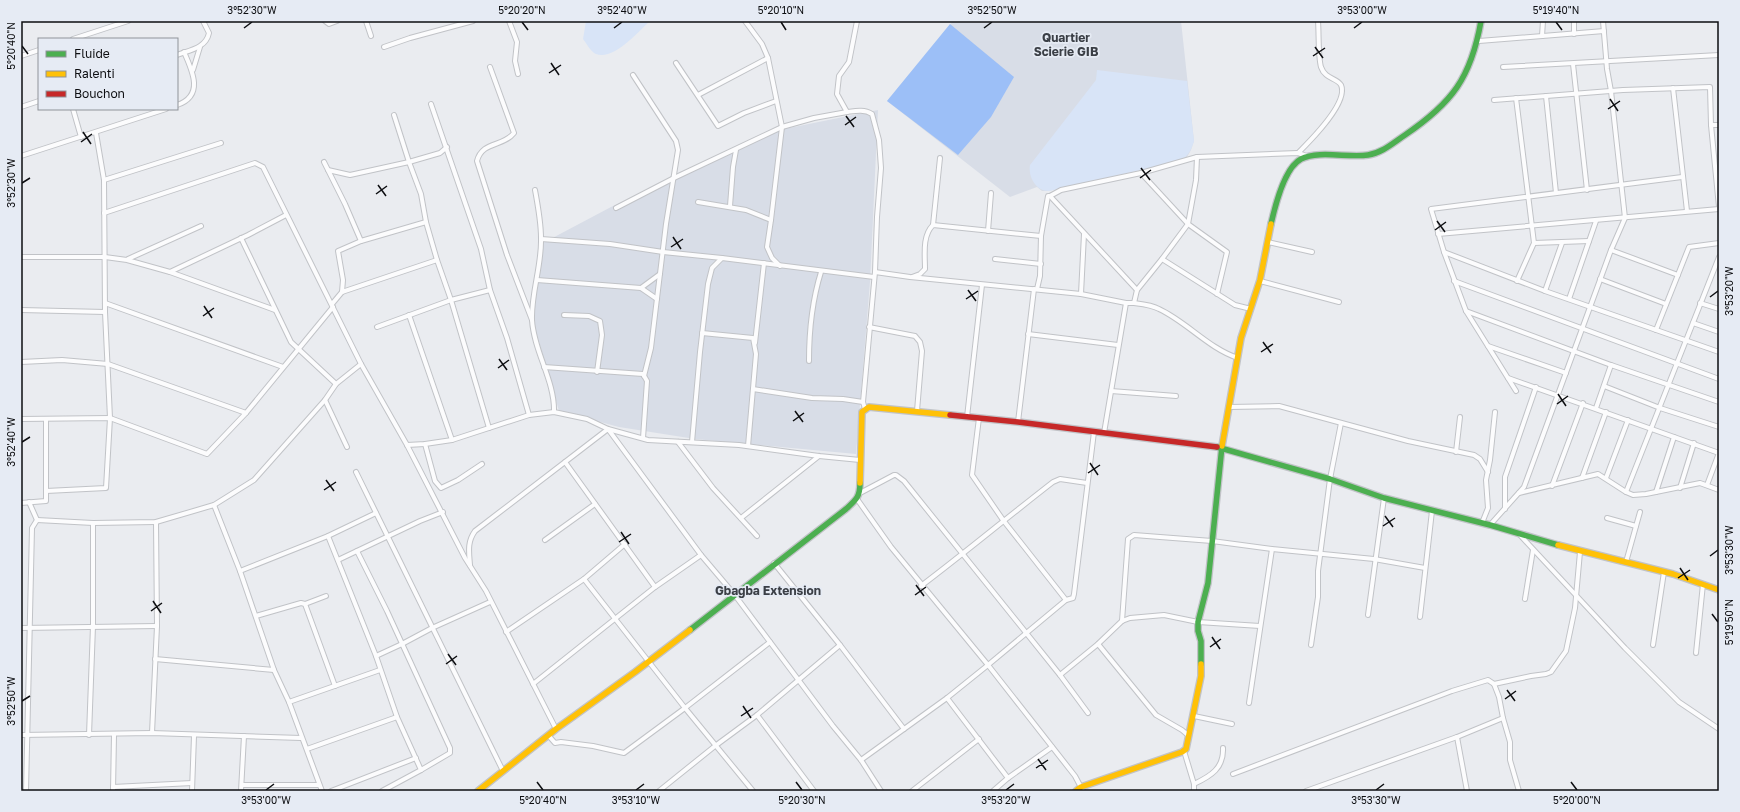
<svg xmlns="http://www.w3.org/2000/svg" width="1740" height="812" viewBox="0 0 1740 812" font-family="'Golos Text',sans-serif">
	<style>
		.built { fill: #d8dde7 }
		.green { fill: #d8e4f7 }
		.water { fill: #9cbff7 }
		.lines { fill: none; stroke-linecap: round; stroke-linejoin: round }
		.street-casing { stroke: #c1c3c7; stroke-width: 6 }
		.fast-casing { stroke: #c1c3c7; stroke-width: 8 }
		.slow-casing { stroke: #c1c3c7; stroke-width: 8 }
		.jam-casing { stroke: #c1c3c7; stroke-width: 8 }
		.street { stroke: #fcfcfd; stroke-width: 4 }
		.fast { stroke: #4caf50; stroke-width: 5.5 }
		.slow { stroke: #ffc107; stroke-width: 5.5 }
		.jam { stroke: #c62828; stroke-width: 5.5 }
		.ticks { fill: none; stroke: #0d0e11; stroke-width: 1.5 }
		.labels { text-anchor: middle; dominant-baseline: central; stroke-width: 3.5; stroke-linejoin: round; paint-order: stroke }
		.neighbourhood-label { font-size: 12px; font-weight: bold; fill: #3b3f46; stroke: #e6ebf4 }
		.neatline { fill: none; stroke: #0d0e11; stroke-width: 1.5 }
		.ticks-label { font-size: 10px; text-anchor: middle; fill: #0d0e11 }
	</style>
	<rect width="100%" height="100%" fill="#eaecf0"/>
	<g class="built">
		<polygon points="953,21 1181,21 1194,141 1191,150 1187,157 1049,191 1042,191 1037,187 1010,197 887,101"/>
		<polygon points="878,110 870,282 856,454 695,439 619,427 559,411 533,321 543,243 611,207 784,129"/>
	</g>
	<g class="green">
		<path d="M586,21H650C638,32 613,61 596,54C591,52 587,44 583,39Z"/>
		<path d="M1097,70L1187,81L1194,141C1191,151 1188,156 1180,161L1049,191C1036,191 1028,177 1030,165L1096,80Z"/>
	</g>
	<polygon class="water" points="950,24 1014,77 991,117 958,155 887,101"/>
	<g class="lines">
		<defs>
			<g id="street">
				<polyline points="325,21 329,24 337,21"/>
				<polyline points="366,21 371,36"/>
				<polyline points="509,21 517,42 515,61 518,74"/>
				<polyline points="745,21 762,44 768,58 782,127 771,220 767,247 772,258 780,266"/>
				<path d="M857,21L849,62L839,76L837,94L847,112C855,111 864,109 872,114L879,140L881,168L877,217L875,272L863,402L865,409"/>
				<polyline points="1574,21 1574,34"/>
				<polyline points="1542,36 1543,21"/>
				<polyline points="73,39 128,21"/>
				<polyline points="1479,41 1604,31"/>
				<polyline points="384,47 410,38 473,21"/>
				<path d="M177,55C190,50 206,48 209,33L203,21"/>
				<polyline points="21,56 39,50"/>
				<polyline points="676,63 718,126 744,113 776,101"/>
				<polyline points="1573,64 1587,190"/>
				<path d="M490,67L514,133C503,147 482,141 477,161L507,255L532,320"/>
				<polyline points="1503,67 1719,55"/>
				<polyline points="193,70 200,47"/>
				<polyline points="633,75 676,141 678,150 666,224 651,348 644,376"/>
				<polyline points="1673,88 1687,211"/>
				<polyline points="698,95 768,58"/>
				<polyline points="1546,96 1556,193"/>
				<polyline points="1516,98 1534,243 1517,281"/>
				<polyline points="1494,100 1623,90 1710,87 1711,125 1719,207"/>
				<polyline points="431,104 481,249 490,290 507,338 529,415"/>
				<path d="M177,105C204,96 193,72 184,52"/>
				<polyline points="21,107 39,101"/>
				<polyline points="73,109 81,137"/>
				<polyline points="394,115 409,162 421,194 426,222 437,260 451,300 489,428"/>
				<polyline points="1711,125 1719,125"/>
				<path d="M1298,153C1309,142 1349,103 1341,85C1337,78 1325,79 1321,67C1318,57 1319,33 1318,21"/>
				<polyline points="21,156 166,109"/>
				<polyline points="324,162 345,204 361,241"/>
				<polyline points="328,170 350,175 409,162 440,153 447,147"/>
				<polyline points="1141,173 1188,224 1227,252 1217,294"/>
				<polyline points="104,180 221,143"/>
				<path d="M535,190C538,206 541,222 541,238C542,265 531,293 532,320C534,352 555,381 554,412"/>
				<polyline points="1050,196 1137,290"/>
				<polyline points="698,202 746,210 771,220"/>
				<polyline points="730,206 733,167 736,150"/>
				<polyline points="616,208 674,178 782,127 814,118 847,112"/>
				<polyline points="104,213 255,163 263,167 361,364 407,445 465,558 486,591 556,729"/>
				<polyline points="933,225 940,158"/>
				<polyline points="988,231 991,193"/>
				<polyline points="1438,234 1719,209"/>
				<polyline points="241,238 291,342 336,384"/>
				<polyline points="541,239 610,244 663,252 722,258"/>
				<polyline points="1268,242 1312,252"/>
				<polyline points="1534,243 1589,241"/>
				<polyline points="1611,250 1678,275"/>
				<polyline points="1444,252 1545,291 1719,352"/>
				<polyline points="21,257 105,257 127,260 170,272 248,235 286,215"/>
				<polyline points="128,259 201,226"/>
				<polyline points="995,259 1041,264"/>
				<polyline points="1162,259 1235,305 1251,309"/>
				<polyline points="170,272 275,310"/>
				<polyline points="875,272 910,277 1081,294 1126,303"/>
				<path d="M912,277L920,274L925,269C925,255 922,236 933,225L1041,236"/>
				<polyline points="1600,279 1666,304"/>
				<polyline points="537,280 641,288 657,299"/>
				<polyline points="1260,281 1339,302"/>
				<polyline points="1454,281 1719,379"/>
				<polyline points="641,288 660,274"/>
				<polyline points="1037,289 1040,276 1041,236 1048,196 1050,196 1061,190 1141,173 1197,157 1298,153 1307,156"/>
				<polyline points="1545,291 1562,243"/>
				<polyline points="342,292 343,280 338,251 361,241 426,222"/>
				<polyline points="1081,294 1084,234"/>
				<polyline points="1569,299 1596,221"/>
				<polyline points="105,303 283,367"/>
				<path d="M1134,303C1142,304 1152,305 1159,309C1187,322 1208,348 1238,358"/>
				<polyline points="1700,303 1719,309"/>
				<polyline points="332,304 342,292 437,260"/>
				<polyline points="21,310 105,312"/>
				<polyline points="1466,311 1611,365 1719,402"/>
				<polyline points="409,315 452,440"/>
				<polyline points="564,315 589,316 600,321 602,335 597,372"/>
				<polyline points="1693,323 1719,332"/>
				<polyline points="377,327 451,300 490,290"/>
				<polyline points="869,327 915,336 920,342 922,351 917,411"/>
				<polyline points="1656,330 1689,247 1719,243"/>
				<polyline points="702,333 753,338 756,354 748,446"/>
				<polyline points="1028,334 1118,345"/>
				<polyline points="755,343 764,263"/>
				<polyline points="1488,346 1566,373"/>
				<path d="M809,361C809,330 812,301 821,272"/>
				<polyline points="21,362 62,360 108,364 246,413"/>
				<polyline points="544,367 643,374 647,381 643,438"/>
				<polyline points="1508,378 1719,453"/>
				<polyline points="1604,386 1660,408 1719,427"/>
				<polyline points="753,389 812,398 843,399 863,402"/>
				<polyline points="1111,391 1176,396"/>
				<polyline points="1516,391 1466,311 1444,252 1431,209 1682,177"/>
				<polyline points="325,400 347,447"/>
				<polyline points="1229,407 1279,406 1408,441 1474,455 1480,459 1488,472"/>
				<polyline points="1596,408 1611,365"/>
				<polyline points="967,417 982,285"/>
				<polyline points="979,418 972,475 1003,520 1066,600 1073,598 1074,594 1094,432"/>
				<polyline points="21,419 110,418 207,454 246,413 333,307"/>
				<polyline points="1018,422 1034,289"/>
				<polyline points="1104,433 1126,303 1134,303 1137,290 1162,259 1188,224 1196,180 1197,157"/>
				<polyline points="678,442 713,488 757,536"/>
				<polyline points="692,442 700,352 708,284 712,268 722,258 874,277"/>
				<polyline points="425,444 435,481 441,488 458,480 482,464"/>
				<polyline points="407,445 425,444 452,440 529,415 554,412 587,419 608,429 648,440 739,445 819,456 860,460"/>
				<polyline points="1456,452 1460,417"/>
				<polyline points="565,462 655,587"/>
				<polyline points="356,472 503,771"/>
				<polyline points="1582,478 1606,412"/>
				<polyline points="1606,478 1628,420"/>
				<polyline points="1707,485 1719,453"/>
				<polyline points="1552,486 1583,403"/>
				<polyline points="1680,488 1694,443"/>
				<polyline points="46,491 106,488 110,418 105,312 104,180 96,133"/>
				<polyline points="1626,492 1719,257"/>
				<polyline points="1656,492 1674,437"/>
				<polyline points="860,493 894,475 896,475 904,481 1060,675 1088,713"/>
				<polyline points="1519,493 1598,474 1626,492 1633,495 1646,494 1700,483 1719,490"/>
				<polyline points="857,499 891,547 988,665 1075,776 1083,791"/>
				<polyline points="29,502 37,520"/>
				<polyline points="21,503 46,501 46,420"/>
				<polyline points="214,505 240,571 274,670 289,702 322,791"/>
				<polyline points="1505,509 1505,477 1536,387"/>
				<polyline points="741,518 819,456"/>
				<polyline points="1607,518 1636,526"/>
				<polyline points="37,520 93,523 156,522 214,505 254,480 325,400 336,384 361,364"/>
				<polyline points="1482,523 1488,508 1486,480 1490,460 1495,412"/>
				<polyline points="1490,525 1524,487 1611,250 1625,218 1611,91 1607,69 1603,21"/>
				<polyline points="1519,534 1625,648 1679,702 1719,729"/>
				<polyline points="328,536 376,656 397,717 421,770 382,791"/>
				<polyline points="545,540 595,504"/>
				<polyline points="357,551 387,611 450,748 450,753 421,770"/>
				<polyline points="338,560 420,521 443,512"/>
				<polyline points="1626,562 1640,512"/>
				<path d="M470,565C469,552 467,542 475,531L608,429L701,555L734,594L833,726L861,760L881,791"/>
				<polyline points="240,571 328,536 376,513"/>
				<polyline points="584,579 685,708 753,791"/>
				<path d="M921,586C966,552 1009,516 1053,482L1060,479L1087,483"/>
				<polyline points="1525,599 1533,550"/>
				<polyline points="305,604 326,596"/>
				<polyline points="1368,615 1384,498"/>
				<polyline points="256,616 301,603 305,604 335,686"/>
				<polyline points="1420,617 1432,511"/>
				<polyline points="1122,621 1128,539 1134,535 1212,541 1272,549 1374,559 1425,568"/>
				<polyline points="21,628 157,626"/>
				<polyline points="506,632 584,579 625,544"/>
				<polyline points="1098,644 1156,715 1182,730 1189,736"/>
				<polyline points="840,645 904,729"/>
				<polyline points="1311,645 1318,597 1318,571 1330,479 1341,423"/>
				<polyline points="1653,645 1664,572"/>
				<polyline points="1696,653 1703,584"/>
				<polyline points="376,656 402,644 432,628 490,602"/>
				<polyline points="155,659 274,670"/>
				<polyline points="1060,675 1098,644 1122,621 1130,618 1164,615 1198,622 1260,626"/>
				<polyline points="533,684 655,587 701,555"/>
				<polyline points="1494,684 1531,676 1546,674 1551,672 1566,651 1575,608 1580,552"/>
				<polyline points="947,698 1008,778"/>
				<polyline points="289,702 380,670"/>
				<polyline points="1249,703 1272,549"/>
				<polyline points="757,715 814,791"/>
				<polyline points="1194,716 1232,724"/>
				<polyline points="152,733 157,626 156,522"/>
				<polyline points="21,735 152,733 301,738"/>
				<polyline points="89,735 93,626 93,523"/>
				<polyline points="548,735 555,743 561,742 593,746 624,753 685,708 770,642"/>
				<polyline points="1457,737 1467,791"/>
				<polyline points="307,749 397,717"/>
				<polyline points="1184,751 1194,784 1194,791"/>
				<polyline points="861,760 947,698 988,665 1066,600"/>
				<polyline points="1233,774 1452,691 1488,680 1494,684 1499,697 1503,718 1510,742 1510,760 1519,791"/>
				<path d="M1194,784C1211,776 1224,768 1223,748"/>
				<polyline points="242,785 319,785"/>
				<polyline points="113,787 192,783"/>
				<polyline points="26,791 32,528 37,520"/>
				<polyline points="113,791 114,735"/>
				<polyline points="192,791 194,736"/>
				<polyline points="241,791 244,736"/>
				<polyline points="331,791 416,758"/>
				<polyline points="659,791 715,746 757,715 840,645 774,563"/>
				<polyline points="912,791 979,739"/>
				<polyline points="993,791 1008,778 1052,747"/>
				<polyline points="1306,791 1457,737 1503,718"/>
			</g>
			<g id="fast">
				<path d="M1271,224C1275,206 1284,168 1301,159C1319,150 1348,158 1368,155C1382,153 1393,143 1405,135C1452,103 1471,78 1481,21"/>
				<polyline points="1217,447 1330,479 1384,498 1490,525 1558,545"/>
				<path d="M690,630L846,509C856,500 860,497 860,483"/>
				<polyline points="1201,664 1201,641 1198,631 1198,622 1208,583 1222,446"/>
			</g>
			<g id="slow">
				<polyline points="1222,446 1241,338 1260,280 1271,224"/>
				<polyline points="860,483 862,412 869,407 950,415"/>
				<polyline points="1558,545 1673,574 1719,590"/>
				<polyline points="478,791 556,729 635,672 690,630"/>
				<polyline points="1076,791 1081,787 1182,752 1186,749 1201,676 1201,664"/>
			</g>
			<polyline id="jam" points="950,415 1018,422 1217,447"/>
		</defs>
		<use href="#street" class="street-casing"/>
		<use href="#fast" class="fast-casing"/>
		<use href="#slow" class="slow-casing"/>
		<use href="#jam" class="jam-casing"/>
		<use href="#street" class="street"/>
		<use href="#fast" class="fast"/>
		<use href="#slow" class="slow"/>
		<use href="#jam" class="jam"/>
	</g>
	<path class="ticks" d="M522,22L528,30M781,22L786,30M1556,22L1562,30M244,28L252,22M614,28L622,22M984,28L992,22M1354,28L1362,22M22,46L28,54M1315,47L1323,58M1313,56L1325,48M551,63L559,75M549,73L561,65M1610,99L1618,111M1608,109L1620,101M846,116L854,127M845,125L856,117M83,132L91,144M81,142L92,134M1141,168L1150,180M1140,178L1151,170M22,183L30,178M378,185L386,196M376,194L387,186M1437,221L1445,232M1435,230L1446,222M673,237L681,249M671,247L683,239M968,290L976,301M1710,297L1718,291M966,299L978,291M204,306L212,318M203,316L214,308M1263,342L1271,353M1261,352L1273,344M499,359L507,370M498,368L509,360M1558,394L1566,406M1557,404L1568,396M795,411L803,422M793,421L804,413M22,442L30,437M1090,463L1098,475M1088,473L1100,465M326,480L334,491M324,490L336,482M1385,516L1393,527M1383,526L1395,518M621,532L629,544M619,542L631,534M1710,556L1718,550M1680,568L1688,580M1678,578L1690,570M916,585L924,596M915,595L926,587M153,601L161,613M151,611L162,603M1712,614L1718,622M1212,637L1220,649M1210,647L1221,639M448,654L456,665M446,664L457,656M1507,690L1515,701M1505,699L1516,691M22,701L30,696M743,706L751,718M741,716L753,708M1038,759L1046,770M1036,768L1048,760M537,782L543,790M796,782L802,790M1571,782L1577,790M266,790L274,784M636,790L644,784M1006,790L1014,784M1376,790L1384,784"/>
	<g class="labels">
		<g class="neighbourhood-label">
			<text x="1066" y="37">Quartier<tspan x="1066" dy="14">Scierie GIB</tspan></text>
			<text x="768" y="590">Gbagba Extension</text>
		</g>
	</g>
	<rect width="1740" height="812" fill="none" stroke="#e6ebf4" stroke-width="44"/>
	<rect x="38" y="38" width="140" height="72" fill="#e6ebf4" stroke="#8f9399"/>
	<rect x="46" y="51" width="20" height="6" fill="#4caf50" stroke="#8f9399"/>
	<text x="74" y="58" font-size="12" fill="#0d0e11">Fluide</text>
	<rect x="46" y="71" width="20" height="6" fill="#ffc107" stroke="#8f9399"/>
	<text x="74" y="78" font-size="12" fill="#0d0e11">Ralenti</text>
	<rect x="46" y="91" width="20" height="6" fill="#c62828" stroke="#8f9399"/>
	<text x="74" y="98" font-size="12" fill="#0d0e11">Bouchon</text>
	<rect x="22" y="22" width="1696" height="768" class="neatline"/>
	<g class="ticks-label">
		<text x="252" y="14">3°52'30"W</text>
		<text x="522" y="14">5°20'20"N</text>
		<text x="622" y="14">3°52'40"W</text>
		<text x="781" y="14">5°20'10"N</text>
		<text x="992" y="14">3°52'50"W</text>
		<text x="1362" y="14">3°53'00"W</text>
		<text x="1556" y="14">5°19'40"N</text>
		<text transform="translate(11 46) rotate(-90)" y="4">5°20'40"N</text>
		<text transform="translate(11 183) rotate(-90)" y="4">3°52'30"W</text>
		<text transform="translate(1729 291) rotate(-90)" y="4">3°53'20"W</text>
		<text transform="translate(11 442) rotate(-90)" y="4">3°52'40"W</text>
		<text transform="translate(1729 550) rotate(-90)" y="4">3°53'30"W</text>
		<text transform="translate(1729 622) rotate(-90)" y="4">5°19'50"N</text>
		<text transform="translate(11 701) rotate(-90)" y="4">3°52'50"W</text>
		<text x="266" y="804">3°53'00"W</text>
		<text x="543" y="804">5°20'40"N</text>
		<text x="636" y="804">3°53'10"W</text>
		<text x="802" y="804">5°20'30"N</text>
		<text x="1006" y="804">3°53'20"W</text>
		<text x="1376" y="804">3°53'30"W</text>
		<text x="1577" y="804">5°20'00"N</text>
	</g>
</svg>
